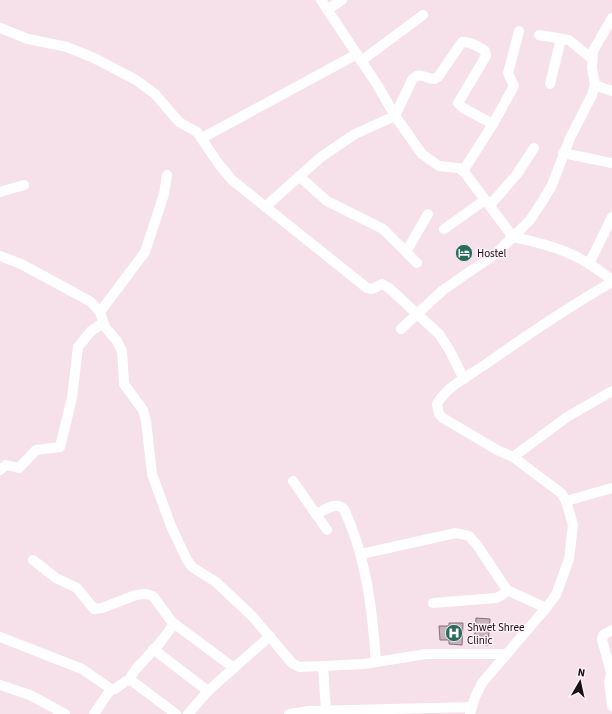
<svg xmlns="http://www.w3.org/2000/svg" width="612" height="714" viewBox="0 0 612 714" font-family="'Source Sans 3',sans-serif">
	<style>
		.building { fill: #c7b2bc; stroke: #84707a }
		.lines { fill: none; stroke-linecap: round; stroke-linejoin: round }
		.minor { stroke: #fff; stroke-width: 10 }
		.labels { text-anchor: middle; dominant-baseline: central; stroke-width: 3; stroke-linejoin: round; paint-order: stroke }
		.poi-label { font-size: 11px; fill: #171014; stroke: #fdf0f6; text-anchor: start }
	</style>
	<rect width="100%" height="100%" fill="#f6e0ea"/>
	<g class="building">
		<polygon points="476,618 490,619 488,645 474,644"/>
		<polygon points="449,623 463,623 462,645 449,644 449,640 440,640 439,626 449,626"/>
	</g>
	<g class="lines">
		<g class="minor">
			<path d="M321,0L378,86L395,116L422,154L439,166L459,168L465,173L513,237C555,246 578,253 612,280"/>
			<polyline points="327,10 342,0"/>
			<polyline points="0,28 28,39 67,47 94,58 136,80 155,94 179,122 197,132 218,163 232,180 367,288 372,289 382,284 389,288 439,334 450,351 464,379"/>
			<polyline points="539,35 569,40 592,59"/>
			<polyline points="361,61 423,15"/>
			<polyline points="550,84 561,39"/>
			<polyline points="595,85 612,91"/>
			<polyline points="202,138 357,54"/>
			<polyline points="563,153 612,163"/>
			<polyline points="463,171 493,124 514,86 508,73 519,31"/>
			<polyline points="299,176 327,201 383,229 417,263"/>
			<polyline points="0,192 24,185"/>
			<polyline points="490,205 517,174 534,148"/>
			<path d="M265,207L321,157L355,134L395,116L412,80C419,71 424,78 434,79L438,77L462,42C470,41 479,47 485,51L486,56L458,103L463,108L493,124"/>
			<polyline points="444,229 485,200"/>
			<polyline points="406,252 428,214"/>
			<polyline points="0,256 21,264 73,292 91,302 100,312 105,327 117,341 122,351 124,384 143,410 146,421 152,474 171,526 186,558 192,567 216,582 252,616 292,663 299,667 323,666 364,664 426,654 507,654"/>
			<polyline points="589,264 612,217"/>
			<polyline points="100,312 145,252 164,194 167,175"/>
			<polyline points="401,329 443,290 494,255 513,237 530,220 542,202 552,185 570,138 592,95 595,85 592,68 593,51 612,18"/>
			<polyline points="513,457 567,417 612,391"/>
			<polyline points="0,470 6,465 19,468 36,450 60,447 72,398 78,347 91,331 103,323"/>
			<polyline points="293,481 327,530"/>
			<polyline points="566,501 612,488"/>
			<path d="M316,514C326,510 335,501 344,509C367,560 372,607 376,662"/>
			<polyline points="361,554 456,533 469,536 477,545 507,590 546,608"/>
			<polyline points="33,560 56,578 77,588 94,609 102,608 136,595 146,594 153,596 172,622 234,668"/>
			<polyline points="433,603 496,598 502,595 507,590"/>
			<polyline points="0,637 82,669 111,689 115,689 126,681 132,681 176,714"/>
			<polyline points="153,649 208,691"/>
			<polyline points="323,666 326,711"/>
			<polyline points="612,671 609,682 612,706"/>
			<polyline points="611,672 602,640 603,635 612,630"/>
			<polyline points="129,680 135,670 159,644 174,624"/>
			<polyline points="0,685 30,695 65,714"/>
			<polyline points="94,714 111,689"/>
			<polyline points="188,714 208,691 270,636"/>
			<polyline points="289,714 309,711 472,707"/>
			<path d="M470,714L475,697L482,683L546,608L556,595L569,559L573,525L566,501L561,493L513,457L497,450L443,418L439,414L437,404C446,387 470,375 486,364C527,335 568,307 612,282"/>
		</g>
	</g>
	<defs>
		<symbol id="hotel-disc" viewBox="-11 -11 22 22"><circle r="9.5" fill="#2a6c5c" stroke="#fdf0f6"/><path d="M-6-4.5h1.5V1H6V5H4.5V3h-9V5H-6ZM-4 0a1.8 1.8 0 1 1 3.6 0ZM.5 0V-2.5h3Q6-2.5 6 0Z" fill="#fff"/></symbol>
		<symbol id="hospital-disc" viewBox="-11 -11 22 22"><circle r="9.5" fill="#2a6c5c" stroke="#fdf0f6"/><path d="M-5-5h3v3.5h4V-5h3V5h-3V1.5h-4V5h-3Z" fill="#fff"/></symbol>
	</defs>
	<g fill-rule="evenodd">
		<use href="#hotel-disc" x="454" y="243" width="20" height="20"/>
		<use href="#hospital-disc" x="444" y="623" width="20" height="20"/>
	</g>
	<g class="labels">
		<g class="poi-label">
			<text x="477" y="253">Hostel</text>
			<text x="467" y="627">Shwet Shree<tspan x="467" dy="13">Clinic</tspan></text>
		</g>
	</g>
	<g transform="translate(580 682) rotate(9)" stroke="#fdf0f6" stroke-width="3" paint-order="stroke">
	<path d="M0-3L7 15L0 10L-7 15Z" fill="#171014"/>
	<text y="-6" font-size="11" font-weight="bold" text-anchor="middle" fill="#171014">N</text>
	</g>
</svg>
